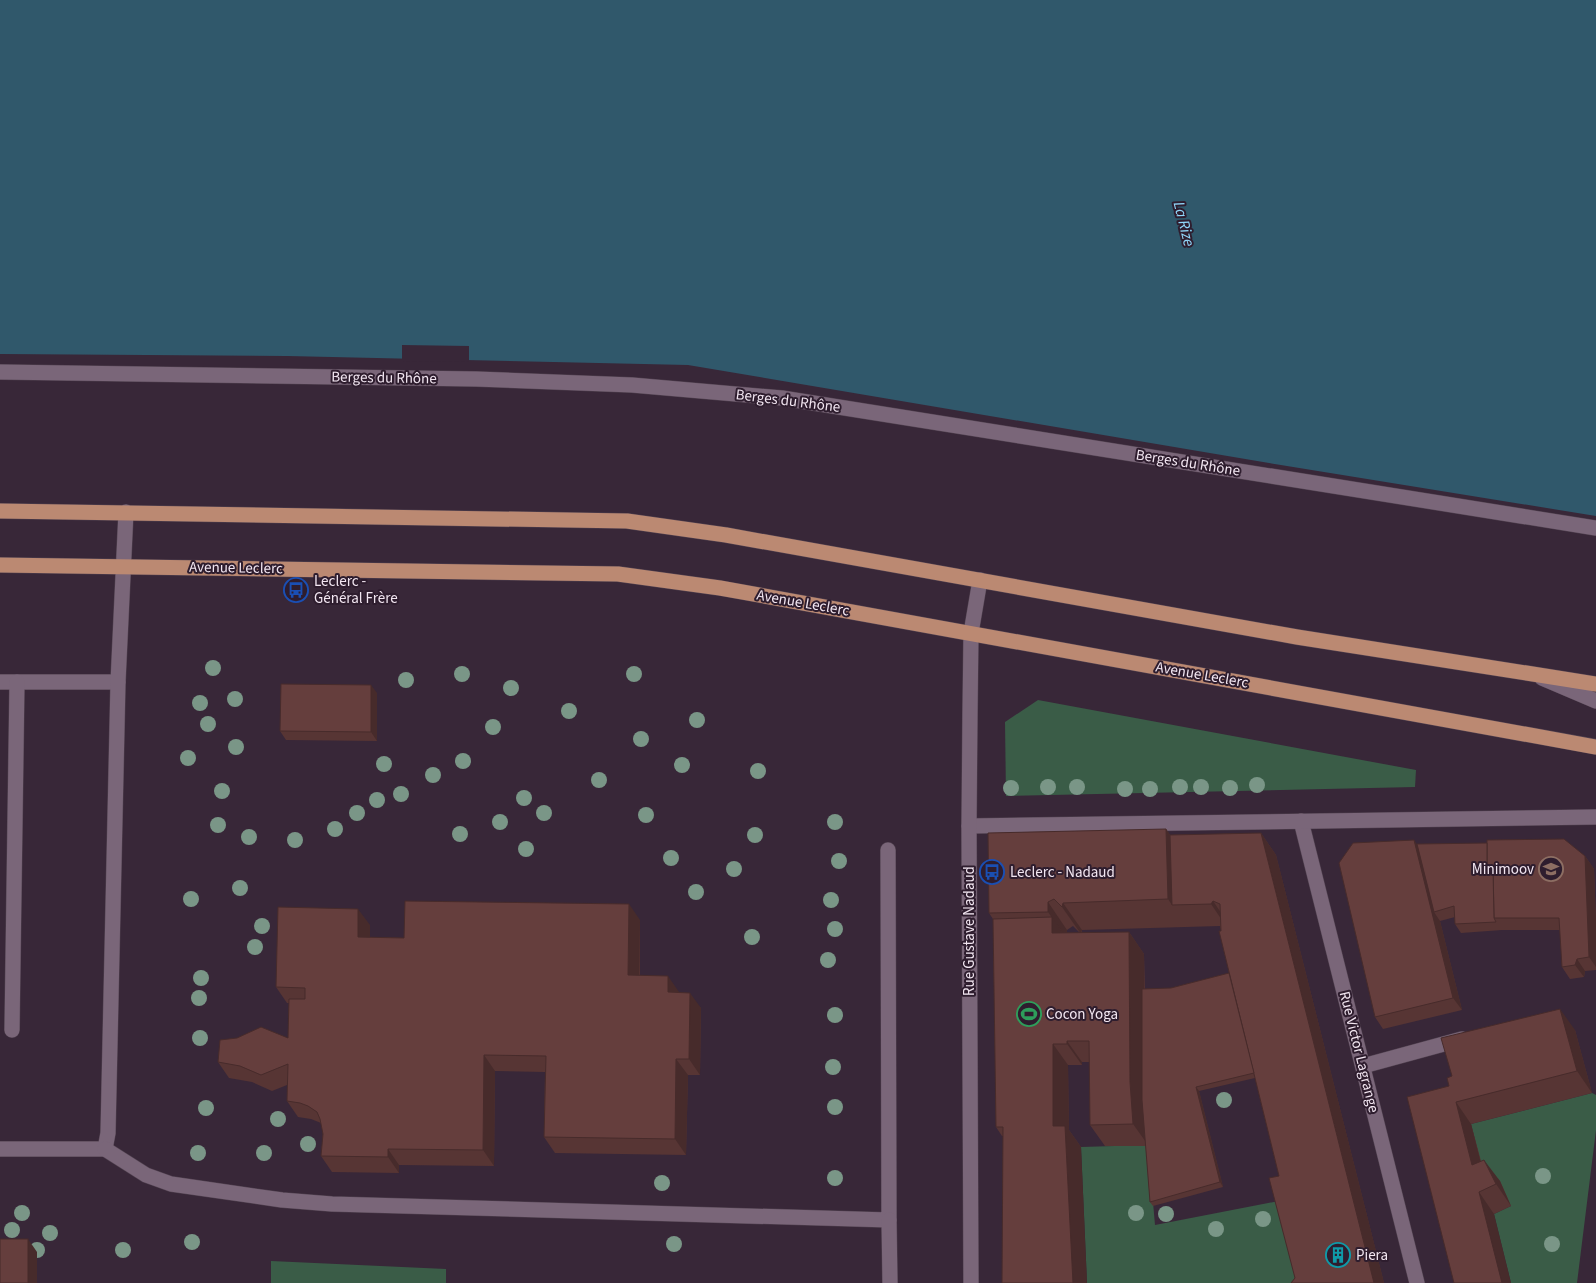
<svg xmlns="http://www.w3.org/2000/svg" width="1596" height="1283" viewBox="0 0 1596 1283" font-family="'Source Sans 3',sans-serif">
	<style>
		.green { fill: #3a5c47 }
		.water { fill: #30586b }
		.pier { fill: #382738 }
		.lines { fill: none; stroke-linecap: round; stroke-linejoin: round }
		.minor-casing { stroke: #524351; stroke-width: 16 }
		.major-casing { stroke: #524351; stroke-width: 16 }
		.minor { stroke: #7a6679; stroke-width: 15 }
		.major { stroke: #bb8972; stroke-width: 15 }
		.tree { fill: #7a9687 }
		.wall { fill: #573534; fill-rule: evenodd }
		.shaded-wall { fill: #472b2b }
		.building { fill: #653e3d; stroke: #472b2b }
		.labels { text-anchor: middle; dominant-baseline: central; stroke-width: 4; stroke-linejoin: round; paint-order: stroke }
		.street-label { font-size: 15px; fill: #f2e6f1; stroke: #2e1d2e }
		.poi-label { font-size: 15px; fill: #f2e6f1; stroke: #2e1d2e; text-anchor: start }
		.water-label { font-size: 16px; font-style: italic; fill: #91d8fb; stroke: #2e1d2e }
	</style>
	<rect width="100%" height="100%" fill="#382738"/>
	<g class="green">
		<polygon points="1038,700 1416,770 1415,787 1006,796 1005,722"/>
		<polygon points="1592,1093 1596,1095 1596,1130 1577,1283 1511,1283 1494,1214 1511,1206 1487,1187 1471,1124"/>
		<polygon points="1148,1145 1155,1225 1284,1200 1306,1283 1087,1283 1081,1147"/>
		<polygon points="271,1261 446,1269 446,1283 271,1283"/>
	</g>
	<polygon class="water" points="0,0 1596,0 1596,516 1269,463 688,365 287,356 0,354"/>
	<polygon class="pier" points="402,345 469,346 469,362 402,361"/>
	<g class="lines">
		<defs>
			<g id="minor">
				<polyline points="0,372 476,379 632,385 782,398 1596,528"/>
				<polyline points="1542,678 1596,701"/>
				<polyline points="0,682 118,682"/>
				<polyline points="1301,821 1417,1283"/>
				<polyline points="969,826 1596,817"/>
				<polyline points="12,1030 17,682"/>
				<polyline points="1363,1066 1462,1039"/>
				<polyline points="0,1149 105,1149 108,1133 118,682 126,512"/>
				<polyline points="105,1149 146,1175 171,1184 282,1200 332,1204 889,1220 888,850"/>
				<polyline points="889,1220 890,1283"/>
				<polyline points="971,1283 969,826 970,713 971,633 980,580"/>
			</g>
			<g id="major">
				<polyline points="0,511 627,521 726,535 1297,637 1596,684"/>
				<polyline points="0,565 618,574 720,588 1596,747"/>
			</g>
		</defs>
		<use href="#minor" class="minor-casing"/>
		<use href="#major" class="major-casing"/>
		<use href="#minor" class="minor"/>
		<use href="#major" class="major"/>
	</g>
	<g class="tree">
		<circle cx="213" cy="668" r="8"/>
		<circle cx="462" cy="674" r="8"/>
		<circle cx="634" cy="674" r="8"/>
		<circle cx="406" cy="680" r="8"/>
		<circle cx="511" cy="688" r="8"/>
		<circle cx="235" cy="699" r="8"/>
		<circle cx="200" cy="703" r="8"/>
		<circle cx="569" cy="711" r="8"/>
		<circle cx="697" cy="720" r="8"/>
		<circle cx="208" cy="724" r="8"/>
		<circle cx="493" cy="727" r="8"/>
		<circle cx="641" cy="739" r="8"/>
		<circle cx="236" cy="747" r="8"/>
		<circle cx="188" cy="758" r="8"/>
		<circle cx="463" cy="761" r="8"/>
		<circle cx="384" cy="764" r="8"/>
		<circle cx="682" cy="765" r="8"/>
		<circle cx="758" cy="771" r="8"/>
		<circle cx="433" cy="775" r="8"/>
		<circle cx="599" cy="780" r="8"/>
		<circle cx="1257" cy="785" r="8"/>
		<circle cx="1048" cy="787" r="8"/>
		<circle cx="1077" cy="787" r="8"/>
		<circle cx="1180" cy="787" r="8"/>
		<circle cx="1201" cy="787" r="8"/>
		<circle cx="1011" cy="788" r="8"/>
		<circle cx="1230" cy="788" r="8"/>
		<circle cx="1125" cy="789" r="8"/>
		<circle cx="1150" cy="789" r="8"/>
		<circle cx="222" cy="791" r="8"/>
		<circle cx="401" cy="794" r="8"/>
		<circle cx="524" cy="798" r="8"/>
		<circle cx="377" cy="800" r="8"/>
		<circle cx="357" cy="813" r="8"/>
		<circle cx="544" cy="813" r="8"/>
		<circle cx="646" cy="815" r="8"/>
		<circle cx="500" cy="822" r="8"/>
		<circle cx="835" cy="822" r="8"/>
		<circle cx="218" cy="825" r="8"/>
		<circle cx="335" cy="829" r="8"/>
		<circle cx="460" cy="834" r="8"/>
		<circle cx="755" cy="835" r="8"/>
		<circle cx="249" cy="837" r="8"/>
		<circle cx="295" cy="840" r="8"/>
		<circle cx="526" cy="849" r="8"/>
		<circle cx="671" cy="858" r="8"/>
		<circle cx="839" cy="861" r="8"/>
		<circle cx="734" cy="869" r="8"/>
		<circle cx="240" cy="888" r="8"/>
		<circle cx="696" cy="892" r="8"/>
		<circle cx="191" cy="899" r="8"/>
		<circle cx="831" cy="900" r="8"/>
		<circle cx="262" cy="926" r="8"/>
		<circle cx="835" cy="929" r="8"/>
		<circle cx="752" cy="937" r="8"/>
		<circle cx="255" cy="947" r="8"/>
		<circle cx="828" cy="960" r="8"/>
		<circle cx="201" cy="978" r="8"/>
		<circle cx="199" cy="998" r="8"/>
		<circle cx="835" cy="1015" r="8"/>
		<circle cx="200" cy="1038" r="8"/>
		<circle cx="833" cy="1067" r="8"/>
		<circle cx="1224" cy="1100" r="8"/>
		<circle cx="835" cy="1107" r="8"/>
		<circle cx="206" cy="1108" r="8"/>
		<circle cx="278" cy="1119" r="8"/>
		<circle cx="308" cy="1144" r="8"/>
		<circle cx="198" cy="1153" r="8"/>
		<circle cx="264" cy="1153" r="8"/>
		<circle cx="1543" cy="1176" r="8"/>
		<circle cx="835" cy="1178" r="8"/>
		<circle cx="662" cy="1183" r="8"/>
		<circle cx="22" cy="1213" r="8"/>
		<circle cx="1136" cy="1213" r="8"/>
		<circle cx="1166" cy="1214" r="8"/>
		<circle cx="1263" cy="1219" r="8"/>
		<circle cx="1216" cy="1229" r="8"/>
		<circle cx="12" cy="1230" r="8"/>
		<circle cx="50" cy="1233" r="8"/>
		<circle cx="192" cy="1242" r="8"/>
		<circle cx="674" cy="1244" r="8"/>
		<circle cx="1552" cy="1244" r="8"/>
		<circle cx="37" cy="1250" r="8"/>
		<circle cx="123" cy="1250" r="8"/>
	</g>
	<g class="wall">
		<polygon points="377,693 377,741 286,740 280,731"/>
		<path d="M1166,829L1170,835L1261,833L1276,855L1384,1283H1291L1295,1278L1279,1176L1255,1078L1199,1091L1223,1187L1153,1206L1150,1202L1146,1146H1105L1090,1125V1062H1082V1065H1068L1069,1130L1081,1147L1002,1136L996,1127L993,919L989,913ZM1073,926L1080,933H1067V930ZM1220,926L1221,931L1229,973L1171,988L1145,989L1144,954L1129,932L1082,933V930Z"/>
		<polygon points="1417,844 1585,856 1594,869 1596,921 1596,970 1585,971 1584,977 1570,979 1562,967 1560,930 1502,930 1461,933 1455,924 1455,917 1440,921 1462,1010 1383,1029 1375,1017"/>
		<polygon points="640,920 640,976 679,992 701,1008 700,1075 688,1075 686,1155 555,1153 544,1137 545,1072 495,1071 494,1166 399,1165 399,1173 332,1172 321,1156 323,1134 321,1123 311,1119 298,1117 287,1101 287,1085 272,1091 252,1082 229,1078 218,1062 288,1038 289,1003 287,1003 276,987 370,925 370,937 404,938"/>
		<polygon points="1575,1030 1592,1093 1471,1124 1481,1161 1500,1181 1511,1206 1494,1214 1454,1283 1449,1086"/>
	</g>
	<g class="shaded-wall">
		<polygon points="371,685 377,693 377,741 371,732"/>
		<polygon points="1166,829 1185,856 1172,905 1168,899"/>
		<polygon points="1261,833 1276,855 1384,1283 1374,1283"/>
		<polygon points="1414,840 1423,853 1434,912 1440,921 1462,1010 1453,998"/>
		<polygon points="1585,856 1594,869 1596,921 1596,967 1589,957"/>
		<polygon points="1213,901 1228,923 1226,926 1211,904"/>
		<polygon points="1048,902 1067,930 1067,939 1048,912"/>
		<polygon points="1063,903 1082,930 1081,934 1062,907"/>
		<polygon points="629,904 640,920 639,991 628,975"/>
		<polygon points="358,909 370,925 370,953 358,937"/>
		<polygon points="1052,917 1067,939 1052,933"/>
		<polygon points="1129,932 1144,954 1145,1104 1148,1145 1133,1124 1130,1082"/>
		<polygon points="1577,959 1585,971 1584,977 1575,965"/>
		<polygon points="668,976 679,992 668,992"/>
		<polygon points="690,993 701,1008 700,1075 689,1059"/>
		<polygon points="1560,1009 1575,1030 1592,1093 1577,1071"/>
		<polygon points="1067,1041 1082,1062 1082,1065 1067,1044"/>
		<polygon points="1053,1044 1068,1065 1069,1130 1081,1147 1087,1283 1073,1283 1053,1126"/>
		<polygon points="484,1055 495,1071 494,1166 483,1150"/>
		<polygon points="676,1059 688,1075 686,1155 675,1139"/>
		<polygon points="1196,1087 1199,1091 1223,1187 1220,1182"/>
		<polygon points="1456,1102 1471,1124 1487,1187 1472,1165"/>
		<polygon points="388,1149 399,1165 399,1173 388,1157"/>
		<polygon points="1484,1160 1500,1181 1511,1206 1496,1184"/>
		<polygon points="1479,1192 1494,1214 1511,1283 1502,1283"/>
		<polygon points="28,1239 37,1252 37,1283 28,1283"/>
	</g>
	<g class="building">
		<polygon points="281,684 371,685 371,732 280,731"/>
		<polygon points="1166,829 1168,899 1063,903 1062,907 1054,899 1048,902 1048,912 989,913 988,833"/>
		<polygon points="1261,833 1374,1283 1291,1283 1295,1278 1269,1178 1279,1176 1219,931 1221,931 1220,904 1213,901 1211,904 1172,905 1170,835"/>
		<polygon points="1564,839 1585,856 1589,957 1577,959 1575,965 1562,967 1559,918 1494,918 1493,866 1487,866 1487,840"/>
		<polygon points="1414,840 1453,998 1375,1017 1339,863 1353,843"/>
		<polygon points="1487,843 1487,866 1490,870 1493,870 1494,918 1496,922 1455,924 1454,906 1434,912 1417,844"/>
		<polygon points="405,901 629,904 628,975 668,976 668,992 690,993 689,1059 676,1059 675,1139 544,1137 546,1056 484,1055 483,1150 388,1149 388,1157 321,1156 323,1134 320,1119 317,1112 308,1106 300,1103 287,1101 288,1064 261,1075 240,1066 218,1062 220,1040 237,1038 261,1027 288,1038 289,999 305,999 305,988 276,987 278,907 358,909 358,937 404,938"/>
		<polygon points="1052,917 1052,933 1129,932 1130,1082 1133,1124 1090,1125 1089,1041 1067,1041 1067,1044 1053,1044 1053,1126 1065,1126 1073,1283 1002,1283 1003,1127 996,1127 993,919"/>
		<polygon points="1229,973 1254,1073 1196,1087 1220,1182 1150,1202 1142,1100 1142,989 1171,988"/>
		<polygon points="1560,1009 1577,1071 1456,1102 1472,1165 1484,1160 1496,1184 1479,1192 1502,1283 1454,1283 1407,1097 1449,1086 1447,1078 1452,1076 1441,1038"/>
		<rect x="0" y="1239" width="28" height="44"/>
	</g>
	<defs>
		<symbol id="bus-ring" viewBox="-11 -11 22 22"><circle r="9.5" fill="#2e1d2e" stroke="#1a4fb4" stroke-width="1.5"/><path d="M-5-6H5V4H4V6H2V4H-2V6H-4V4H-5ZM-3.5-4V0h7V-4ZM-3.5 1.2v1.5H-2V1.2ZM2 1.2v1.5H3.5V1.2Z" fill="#1a4fb4"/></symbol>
		<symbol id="school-ring" viewBox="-11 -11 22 22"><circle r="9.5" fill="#2e1d2e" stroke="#8d6e63" stroke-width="1.5"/><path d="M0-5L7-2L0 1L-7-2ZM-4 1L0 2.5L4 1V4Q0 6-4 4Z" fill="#8d6e63"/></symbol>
		<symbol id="stadium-ring" viewBox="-11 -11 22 22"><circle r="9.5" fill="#2e1d2e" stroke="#2e9e5b" stroke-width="1.5"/><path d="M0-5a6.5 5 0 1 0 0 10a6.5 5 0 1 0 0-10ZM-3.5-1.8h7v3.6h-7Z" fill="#2e9e5b"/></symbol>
		<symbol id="building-ring" viewBox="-11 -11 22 22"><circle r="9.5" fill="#2e1d2e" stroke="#0f9aa8" stroke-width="1.5"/><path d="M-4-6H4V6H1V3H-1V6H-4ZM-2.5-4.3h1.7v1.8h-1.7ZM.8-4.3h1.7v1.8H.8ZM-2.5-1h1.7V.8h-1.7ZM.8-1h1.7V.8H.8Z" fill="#0f9aa8"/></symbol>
	</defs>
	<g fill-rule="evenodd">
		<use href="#bus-ring" x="282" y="576" width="28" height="28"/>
		<use href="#school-ring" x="1537" y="855" width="28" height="28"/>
		<use href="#bus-ring" x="978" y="858" width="28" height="28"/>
		<use href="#stadium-ring" x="1015" y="1000" width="28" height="28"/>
		<use href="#building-ring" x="1324" y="1241" width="28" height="28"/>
	</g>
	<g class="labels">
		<g class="street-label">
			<text transform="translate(384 378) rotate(1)">Berges du Rhône</text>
			<text transform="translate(788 401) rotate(7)">Berges du Rhône</text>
			<text transform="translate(1188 463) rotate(9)">Berges du Rhône</text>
			<text transform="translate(236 568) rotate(1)">Avenue Leclerc</text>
			<text transform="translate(803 603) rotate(10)">Avenue Leclerc</text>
			<text transform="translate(1202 675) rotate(10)">Avenue Leclerc</text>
			<text transform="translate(969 931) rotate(-90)">Rue Gustave Nadaud</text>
			<text transform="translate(1359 1052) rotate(76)">Rue Victor Lagrange</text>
		</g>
		<g class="poi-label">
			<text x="314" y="581">Leclerc -<tspan x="314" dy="17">Général Frère</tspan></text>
			<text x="1534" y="869" text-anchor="end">Minimoov</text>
			<text x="1010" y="872">Leclerc - Nadaud</text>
			<text x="1046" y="1014">Cocon Yoga</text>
			<text x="1356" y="1255">Piera</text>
		</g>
		<g class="water-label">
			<text transform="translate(1184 224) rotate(76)">La Rize</text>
		</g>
	</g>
</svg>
